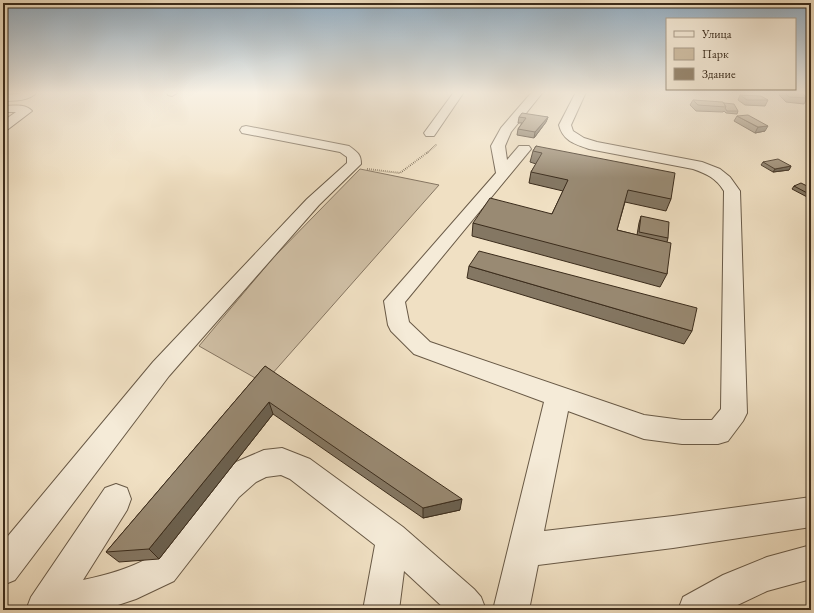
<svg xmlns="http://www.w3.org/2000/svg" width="814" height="613" viewBox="0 0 814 613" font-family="'EB Garamond',serif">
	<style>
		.green { fill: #d1c1a7; stroke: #867662 }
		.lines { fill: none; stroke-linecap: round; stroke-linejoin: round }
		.minor-casing { stroke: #685946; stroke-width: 2 }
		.path-far1 { stroke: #3b2c1c; stroke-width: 1.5; stroke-dasharray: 0.5 1; stroke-linecap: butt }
		.path { stroke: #3b2c1c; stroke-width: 2; stroke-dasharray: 0.5 1.5; stroke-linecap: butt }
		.minor { fill: #f5ebd8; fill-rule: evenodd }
		.wall { fill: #847763; stroke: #3b2c1c }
		.shaded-wall { fill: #6b6150; stroke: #3b2c1c }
		.building { fill: #998a73; stroke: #3b2c1c }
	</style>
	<rect width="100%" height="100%" fill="#f0e0c3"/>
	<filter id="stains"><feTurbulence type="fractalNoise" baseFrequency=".005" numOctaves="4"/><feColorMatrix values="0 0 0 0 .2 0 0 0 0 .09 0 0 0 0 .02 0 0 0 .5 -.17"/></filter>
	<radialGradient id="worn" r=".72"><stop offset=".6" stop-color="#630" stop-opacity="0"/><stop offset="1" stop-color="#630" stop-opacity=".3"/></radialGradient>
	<polygon class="green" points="360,169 439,185 264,383 199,346 273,258"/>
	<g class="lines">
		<defs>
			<g id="minor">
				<path d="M23,92H37C30,101 14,101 3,101V95L18,94Z"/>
				<polygon points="167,92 177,92 177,93 172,96 168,95"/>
				<polygon points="454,92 464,92 434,136 426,136 424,133"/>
				<path d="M532,92H543L511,132L505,146L507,160L519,146H529L531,149L405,302L409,322L430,342L644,415L682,420H712L721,409L724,191C716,178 707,174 693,169L589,149C575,144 563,141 559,125L576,92H586L571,125L573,131L584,138L597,142L702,162L720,169L730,177L740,191L747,413L743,421L728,441L718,444H682L644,439L568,411L544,531L673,516L811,497V527L673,548L538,565L529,610H493L544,402L414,354L391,331L388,325L384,301L496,173L491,146L501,128Z"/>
				<path d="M3,106C12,106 25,103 32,111L7,130L3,131V121L16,112H3Z"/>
				<path d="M246,126L349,146C357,152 361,154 361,164L319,205L169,376L15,580L3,585V542L153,362L307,199L347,163V157L340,152L242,133L240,130L242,127Z"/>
				<path d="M282,448L310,459L403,527L474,589L481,597L486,610H446L404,571L399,610H363L375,545L290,479L281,475L266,477L256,482L239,497L174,581L136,599L103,610H26L31,597L105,488L116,484L127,488L131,499L127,510L83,580C106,575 129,569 150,557L219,477L236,462L264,450Z"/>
				<polygon points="811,545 811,579 767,591 727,610 678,610 683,597 723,575 767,557"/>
			</g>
		</defs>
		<use href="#minor" class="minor-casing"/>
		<polyline class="path-far1" points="427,153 437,144"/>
		<polyline class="path" points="367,169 400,173 428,152"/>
		<use href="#minor" class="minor"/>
	</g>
	<g class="wall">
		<polygon points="781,92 801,92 807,98 804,104 786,102 779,95"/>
		<polygon points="740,95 768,100 765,106 745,105 738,100"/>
		<polygon points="693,100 724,103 738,111 737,114 726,113 724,111 723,112 696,111 690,105"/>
		<polygon points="810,108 811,108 811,115 807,114"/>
		<polygon points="737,116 765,131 755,133 734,121"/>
		<polygon points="519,117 548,117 546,122 534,138 517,135 518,129 522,123 518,123"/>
		<polygon points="536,146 671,199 666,211 625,202 617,230 637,235 639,223 641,216 668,238 667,242 667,274 660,287 472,236 473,223 552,214 563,191 529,183 531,172 536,164 530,162 533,151"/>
		<polygon points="763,162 791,166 789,170 773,172 761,165"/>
		<polygon points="794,186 811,188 811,197 809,198 792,189"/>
		<polygon points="469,266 692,331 684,344 467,278"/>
		<polygon points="265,366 460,510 423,518 273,414 159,559 119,562 106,552"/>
	</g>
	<g class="shaded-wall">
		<polygon points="548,117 546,122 534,138 535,132"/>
		<polygon points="768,126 765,131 755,133 758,127"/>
		<polygon points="791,166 789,170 773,172 775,169"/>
		<polygon points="269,402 273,414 159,559 149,549"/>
		<polygon points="462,499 460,510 423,518 423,508"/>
	</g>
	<g class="building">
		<polygon points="784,92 801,92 807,98 789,97"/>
		<polygon points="740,95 761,96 768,100 747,100"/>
		<polygon points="693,100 723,102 726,107 698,105"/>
		<polygon points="724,103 734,104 738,111 727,111 725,108 726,107"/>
		<polygon points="522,113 548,117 535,132 518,129 526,118 519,117"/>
		<polygon points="748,115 768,126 758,127 737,116"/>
		<polygon points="536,146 675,173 671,199 628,190 617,230 671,243 667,274 473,223 490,198 552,214 568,180 531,172 542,153 533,151"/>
		<polygon points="778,159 791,166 775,169 763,162"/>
		<polygon points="801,183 811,188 811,195 794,186"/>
		<polygon points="641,216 669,222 668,238 639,232"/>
		<polygon points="479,251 697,308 692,331 469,266"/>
		<polygon points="265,366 462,499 423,508 269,402 149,549 106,552"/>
	</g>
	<linearGradient id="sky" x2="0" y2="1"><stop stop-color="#92adc2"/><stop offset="0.52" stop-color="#f8f1e4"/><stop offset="1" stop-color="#f8f1e4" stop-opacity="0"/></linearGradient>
	<rect width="814" height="178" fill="url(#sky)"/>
	<rect width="814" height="613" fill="none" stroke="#f0e0c3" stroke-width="16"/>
	<rect x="4" y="4" width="806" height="605" fill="none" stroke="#3b2c1c" stroke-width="2"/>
	<rect x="8" y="8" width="798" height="597" fill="none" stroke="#3b2c1c"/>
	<rect x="666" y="18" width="130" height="72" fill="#f5ebd8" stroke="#ab9f8d"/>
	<rect x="674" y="31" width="20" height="6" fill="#f5ebd8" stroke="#ab9f8d"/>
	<text x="702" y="38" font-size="12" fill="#3b2c1c">Улица</text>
	<rect x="674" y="48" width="20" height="12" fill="#d1c1a7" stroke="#ab9f8d"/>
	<text x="702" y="58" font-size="12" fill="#3b2c1c">Парк</text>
	<rect x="674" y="68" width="20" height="12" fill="#998a73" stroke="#ab9f8d"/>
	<text x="702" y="78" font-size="12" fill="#3b2c1c">Здание</text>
	<rect width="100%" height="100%" filter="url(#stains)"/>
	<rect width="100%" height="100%" fill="url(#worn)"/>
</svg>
